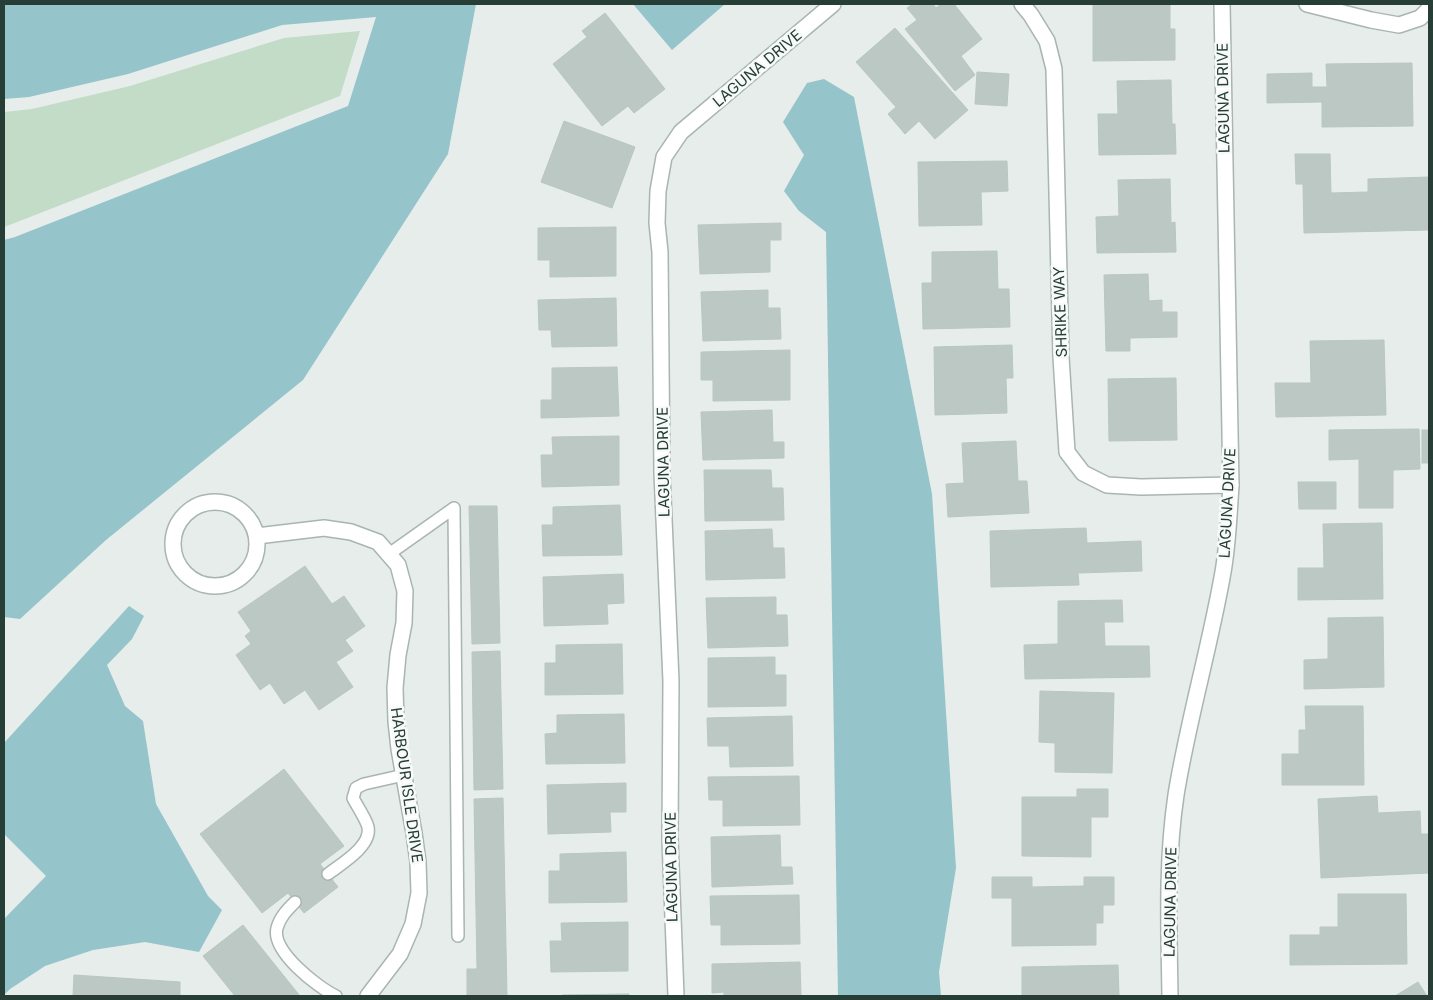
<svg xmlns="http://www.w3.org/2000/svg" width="1433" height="1000" viewBox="0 0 1433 1000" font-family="Inter,sans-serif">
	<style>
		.green { fill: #c2dcc8 }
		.water { fill: #95c4cb }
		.building { fill: #bcc8c3; stroke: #b9c6c1 }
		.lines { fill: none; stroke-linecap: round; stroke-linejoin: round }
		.lane-casing { stroke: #a9b5b1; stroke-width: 14 }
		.street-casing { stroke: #a9b5b1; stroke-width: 18 }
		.lane { stroke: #fff; stroke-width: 11 }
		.street { stroke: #fff; stroke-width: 15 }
		.labels { text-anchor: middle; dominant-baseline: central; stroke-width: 5; stroke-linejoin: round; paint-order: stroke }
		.street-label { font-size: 15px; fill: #273e37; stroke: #f7faf8 }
	</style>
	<rect width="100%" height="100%" fill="#e6edea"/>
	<polygon class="green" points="360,31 340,96 12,224 4,227 4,112 32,109 130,86 284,38"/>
	<g class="water">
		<polygon points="4,4 476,4 448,154 303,380 106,540 20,619 4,617 4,240 15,237 348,106 376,17 282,25 128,74 29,97 4,99"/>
		<polygon points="633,4 725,4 672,50"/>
		<polygon points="824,79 854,97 932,494 956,868 939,972 941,996 838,996 826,232 799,211 784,191 804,155 783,122 807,83"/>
		<polygon points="129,606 144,616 132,639 107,665 125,706 143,721 156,804 208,896 222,910 199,952 145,942 93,950 45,966 10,989 4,995 4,919 46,876 4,834 4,743"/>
	</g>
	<g class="building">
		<polygon points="913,4 933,4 936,8 941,4 954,4 982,39 961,56 975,75 955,91 905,29 917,20 907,8"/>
		<polygon points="1093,4 1170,4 1170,29 1175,29 1175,60 1093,61"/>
		<polygon points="605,13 665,89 634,113 628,106 602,126 553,64 587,37 582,31"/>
		<polygon points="895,28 968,110 935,139 919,121 905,134 888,114 896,107 856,62"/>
		<polygon points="1412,63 1413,126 1322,127 1322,102 1267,103 1267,74 1312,73 1312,87 1327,87 1326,64"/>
		<polygon points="977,72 1009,74 1007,106 975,104"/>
		<polygon points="1171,80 1172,124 1175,124 1176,154 1099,155 1098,114 1118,114 1117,81"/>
		<polygon points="564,121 635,147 612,208 541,182"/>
		<polygon points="1295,154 1330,154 1331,193 1368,192 1368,179 1429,177 1429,230 1304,233 1303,184 1296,184"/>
		<polygon points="1007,161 1008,191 981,192 982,225 919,226 918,162"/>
		<polygon points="1170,179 1171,223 1175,222 1176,252 1097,253 1096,217 1119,216 1118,180"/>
		<polygon points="781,223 781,240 770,240 770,272 700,274 698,225"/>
		<polygon points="616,227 616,276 550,277 550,260 538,260 538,228"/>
		<polygon points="997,251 998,289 1009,289 1010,327 923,329 922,283 932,283 932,252"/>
		<polygon points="1148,274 1149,301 1162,300 1162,312 1177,312 1177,337 1130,338 1130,351 1106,351 1104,275"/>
		<polygon points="768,290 768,308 780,308 781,339 703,341 701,292"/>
		<polygon points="616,298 617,346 552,347 551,330 539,330 538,300"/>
		<polygon points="1384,340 1386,415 1276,417 1275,383 1311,383 1310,341"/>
		<polygon points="1012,345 1013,378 1006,378 1007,413 935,415 934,347"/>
		<polygon points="790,350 790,400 713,401 713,380 701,380 701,352"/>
		<polygon points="617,367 619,416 541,418 541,400 552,400 552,368"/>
		<polygon points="1176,378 1177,440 1109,441 1108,379"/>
		<polygon points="772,410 773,442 784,442 784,458 703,460 701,412"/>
		<polygon points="1419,429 1420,469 1393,470 1393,508 1359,508 1359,459 1329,460 1329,430"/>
		<rect x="1422" y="430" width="7" height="33"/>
		<polygon points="619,436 619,485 542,487 541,455 553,455 552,437"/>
		<polygon points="1016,441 1018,481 1027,481 1029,513 948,517 946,484 964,483 962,443"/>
		<polygon points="704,470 771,470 772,488 783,488 784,520 705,521"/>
		<polygon points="1298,482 1336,482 1336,509 1299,509"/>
		<polygon points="620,505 622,555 543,556 542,525 553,525 553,507"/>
		<polygon points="469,506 497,506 500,643 472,644"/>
		<polygon points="1382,523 1383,599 1298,600 1298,568 1324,568 1323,524"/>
		<polygon points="1086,528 1087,543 1141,541 1142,571 1078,573 1079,585 991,587 990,531"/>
		<polygon points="772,529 773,548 784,548 785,578 706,580 705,531"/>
		<polygon points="305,566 332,604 344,596 365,626 345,640 353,651 336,662 353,687 319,710 305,690 284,704 270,683 260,690 236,655 251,644 245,636 251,631 238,612"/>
		<polygon points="623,574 624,603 607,604 608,624 544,626 543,577"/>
		<polygon points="776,597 776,615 787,615 788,646 708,648 706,598"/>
		<polygon points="1122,600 1123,622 1104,622 1105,646 1149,646 1150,677 1025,679 1024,645 1058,644 1058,601"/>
		<polygon points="1383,617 1384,687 1304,689 1304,660 1328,659 1328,618"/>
		<polygon points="622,644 623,694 545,695 545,663 556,663 556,645"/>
		<polygon points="500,651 503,789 474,790 472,652"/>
		<polygon points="775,657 775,675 786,675 786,706 708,707 708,658"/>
		<polygon points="1040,691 1114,693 1112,773 1055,772 1055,743 1039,742"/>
		<polygon points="1305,706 1363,706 1364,785 1282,785 1282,754 1299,754 1299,730 1306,730"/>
		<polygon points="624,714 625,763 546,764 545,734 557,733 557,715"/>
		<polygon points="792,716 793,766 730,767 729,746 708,746 707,718"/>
		<polygon points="284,769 344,846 320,864 338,887 304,913 288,893 262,913 200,834"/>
		<polygon points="799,776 800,825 723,826 723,800 709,800 708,777"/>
		<polygon points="626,783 626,812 610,812 611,832 548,834 547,785"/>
		<polygon points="1077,789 1108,789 1108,817 1091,817 1091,857 1022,856 1022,797 1077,797"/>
		<polygon points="1377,796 1378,813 1420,811 1421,834 1428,834 1429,873 1321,878 1318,799"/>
		<polygon points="503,798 507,996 467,996 467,969 477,969 474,799"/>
		<polygon points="780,835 781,867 792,867 793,884 712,887 711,837"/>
		<polygon points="626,852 627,902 549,903 549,871 560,871 560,854"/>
		<polygon points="992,877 1032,877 1032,887 1084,886 1084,877 1114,877 1114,905 1103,905 1103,923 1096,923 1096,945 1012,946 1012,898 992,898"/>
		<polygon points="1338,894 1406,894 1407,964 1290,965 1290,935 1320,935 1320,927 1338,927"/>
		<polygon points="799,895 800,944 721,945 721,925 711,925 710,896"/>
		<polygon points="628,922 628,971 551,972 550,941 562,941 561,923"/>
		<polygon points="243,925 300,996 235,996 203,956"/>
		<polygon points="800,962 801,996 724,996 724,992 712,993 712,964"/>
		<polygon points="1118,965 1119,996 1022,996 1022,967"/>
		<polygon points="74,975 180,982 180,996 73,996"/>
		<polygon points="1418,982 1427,996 1395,996"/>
		<polygon points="629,994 629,996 562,996 562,995"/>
	</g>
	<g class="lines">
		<defs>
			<g id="lane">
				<polyline points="389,554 454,508 458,936"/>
				<path d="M328,874C341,864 372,846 368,827C366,819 357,806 353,798L356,788L364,784L404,775"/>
				<path d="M295,902C287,910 280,917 277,928C271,951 317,987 336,996"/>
			</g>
			<g id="street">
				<polyline points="1022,4 1031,15 1047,41 1054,69 1061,357 1067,452 1083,473 1107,485 1141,487 1231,485"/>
				<polyline points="1307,4 1371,20 1399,25 1420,18 1429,9"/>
				<circle cx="215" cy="544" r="42"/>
				<polyline points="257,536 324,528 351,532 378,542 398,565 405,591 404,623 398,655 395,688 396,721 399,749 414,833 418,862 419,893 413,924 400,954 368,996"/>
				<polyline points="676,996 670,839 671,681 662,473 660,252 657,223 658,191 664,157 681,132 833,4"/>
				<path d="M1170,996C1169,929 1166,862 1176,795C1188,720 1210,647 1223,572C1228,544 1229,514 1231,485L1222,4"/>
			</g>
		</defs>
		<use href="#lane" class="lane-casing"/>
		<use href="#street" class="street-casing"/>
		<use href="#lane" class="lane"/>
		<use href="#street" class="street"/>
	</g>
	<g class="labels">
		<g class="street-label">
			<text transform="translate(757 68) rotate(-40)">LAGUNA DRIVE</text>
			<text transform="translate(1223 98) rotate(-91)">LAGUNA DRIVE</text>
			<text transform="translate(1060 312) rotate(-92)">SHRIKE WAY</text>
			<text transform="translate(663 462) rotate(-91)">LAGUNA DRIVE</text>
			<text transform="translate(1227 503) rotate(-87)">LAGUNA DRIVE</text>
			<text transform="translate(407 785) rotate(82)">HARBOUR ISLE DRIVE</text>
			<text transform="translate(671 867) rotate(-91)">LAGUNA DRIVE</text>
			<text transform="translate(1170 902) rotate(-89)">LAGUNA DRIVE</text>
		</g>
	</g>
	<rect width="1433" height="1000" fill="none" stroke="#273e37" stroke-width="10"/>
</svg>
